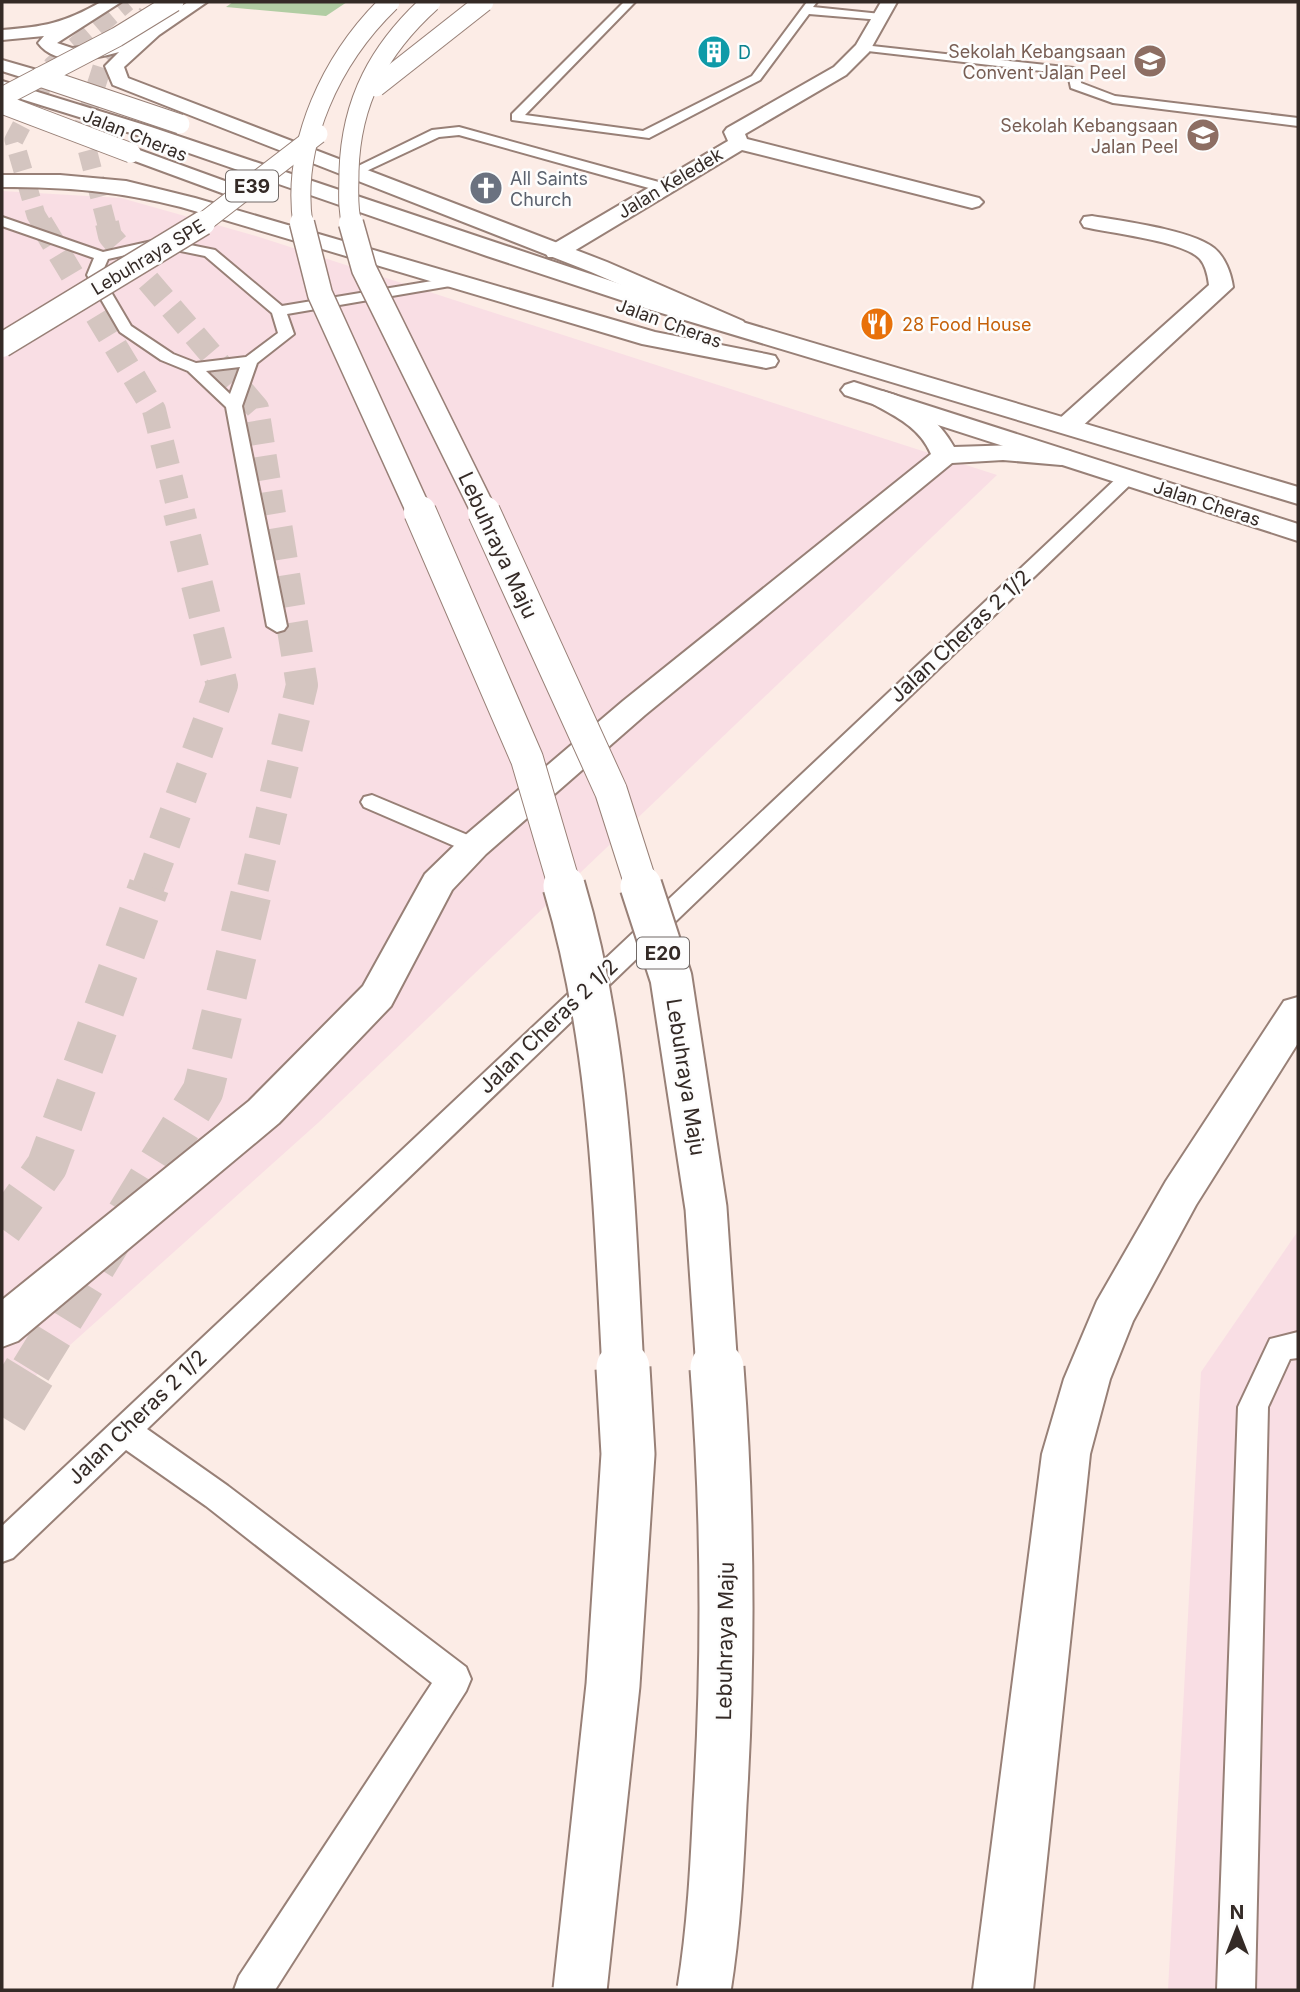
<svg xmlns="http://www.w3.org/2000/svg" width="1300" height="1992" viewBox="0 0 1300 1992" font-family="Inter,sans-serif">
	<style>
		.industrial { fill: #f9dee4 }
		.green { fill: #b1cda3 }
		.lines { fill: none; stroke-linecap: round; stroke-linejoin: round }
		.motorway-tunnel-far4 { stroke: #d4c5c0; stroke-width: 19; stroke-dasharray: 19 10; stroke-linecap: butt }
		.motorway-tunnel-far3 { stroke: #d4c5c0; stroke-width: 24; stroke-dasharray: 24 12; stroke-linecap: butt }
		.motorway-tunnel-far2 { stroke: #d4c5c0; stroke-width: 32; stroke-dasharray: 32 16; stroke-linecap: butt }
		.motorway-tunnel-far1 { stroke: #d4c5c0; stroke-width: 41; stroke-dasharray: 41 20; stroke-linecap: butt }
		.motorway-tunnel { stroke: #d4c5c0; stroke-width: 53; stroke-dasharray: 53 26; stroke-linecap: butt }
		.service-casing { stroke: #988077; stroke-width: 4 }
		.minor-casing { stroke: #988077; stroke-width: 4 }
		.tertiary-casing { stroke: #988077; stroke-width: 4 }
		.secondary-casing { stroke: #988077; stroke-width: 4 }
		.service { fill: #fff; fill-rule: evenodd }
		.minor { fill: #fff; fill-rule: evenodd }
		.tertiary { fill: #fff; fill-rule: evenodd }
		.secondary { fill: #fff; fill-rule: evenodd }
		.tertiary-bridge-casing { stroke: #988077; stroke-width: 21; stroke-linecap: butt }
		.motorway-bridge-far4-casing { stroke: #988077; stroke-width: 21; stroke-linecap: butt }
		.motorway-bridge-far3-casing { stroke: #988077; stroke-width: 27; stroke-linecap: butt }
		.motorway-bridge-far2-casing { stroke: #988077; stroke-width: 34; stroke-linecap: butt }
		.motorway-bridge-far1-casing { stroke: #988077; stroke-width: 45; stroke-linecap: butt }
		.motorway-bridge-casing { stroke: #988077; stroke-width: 57; stroke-linecap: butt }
		.tertiary-bridge { stroke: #fff; stroke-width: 19 }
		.motorway-bridge-far4 { stroke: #fff; stroke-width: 19 }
		.motorway-bridge-far3 { stroke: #fff; stroke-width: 24 }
		.motorway-bridge-far2 { stroke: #fff; stroke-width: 32 }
		.motorway-bridge-far1 { stroke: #fff; stroke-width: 41 }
		.motorway-bridge { stroke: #fff; stroke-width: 53 }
		.labels { text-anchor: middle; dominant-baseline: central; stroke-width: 5; stroke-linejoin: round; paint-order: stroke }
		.far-education-label { font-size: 18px; fill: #785e54; stroke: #fdfdfd; text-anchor: end }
		.far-culture-label { font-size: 18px; fill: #0d838f; stroke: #fdfdfd; text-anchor: start }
		.far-street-label { font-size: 18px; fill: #342a26; stroke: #fdfdfd }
		.far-worship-label { font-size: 18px; fill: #5b616d; stroke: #fdfdfd; text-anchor: start }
		.far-food-label { font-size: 18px; fill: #c56008; stroke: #fdfdfd; text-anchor: start }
		.shield { fill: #fdfdfd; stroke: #706966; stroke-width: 2 }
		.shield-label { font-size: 19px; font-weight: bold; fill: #342a26 }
		.street-label { font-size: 21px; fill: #342a26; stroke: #fdfdfd }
	</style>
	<rect width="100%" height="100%" fill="#fcece6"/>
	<g class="industrial">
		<polygon points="2,191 121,198 256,236 997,475 319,1122 2,1406"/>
		<polygon points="1298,1231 1298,1990 1168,1990 1201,1372"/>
	</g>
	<polygon class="green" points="233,2 347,2 326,16 226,7"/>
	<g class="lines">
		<g class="motorway-tunnel-far4">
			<polyline points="42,225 36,215 14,140 53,65 127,2"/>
			<polyline points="107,225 82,130 103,64 147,14"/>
		</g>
		<g class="motorway-tunnel-far3">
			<polyline points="41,223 154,410 180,514"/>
			<polyline points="107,223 110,236 257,408 274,514"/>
		</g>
		<g class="motorway-tunnel-far2">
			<polyline points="148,888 222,685 179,512"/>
			<polyline points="253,888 302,685 274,512"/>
		</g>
		<g class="motorway-tunnel-far1">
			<polyline points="2,1229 47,1166 149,886"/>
			<polyline points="31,1370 203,1091 253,886"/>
		</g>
		<polyline class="motorway-tunnel" points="2,1417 32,1368"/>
		<defs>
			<g id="service">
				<polygon points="624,2 635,2 525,115 643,131 752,76 807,2 817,2 813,7 881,14 886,17 881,20 809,14 760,80 649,138 512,120 512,114"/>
				<polygon points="863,45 1074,68 1080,71 1081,83 1115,96 1298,118 1298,126 1113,103 1071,88 1068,74 859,50 859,46"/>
				<polygon points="459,127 666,184 668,187 666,190 656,190 459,135 439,137 360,174 350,174 348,171 432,130"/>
				<path d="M2,217L103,252L161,239L215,250L282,306L456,277L463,281L456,285L287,314L294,334L257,363L242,406L287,626L284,630L277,632L267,626L226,407L188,371L161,360L120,332L87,275L94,258L2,226ZM161,247L205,256L272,313L278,333L246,357L196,363L173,354L131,326L101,275L108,259ZM240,367L230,394L206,371Z"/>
				<polygon points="1127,473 1133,474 1136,478 1133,482 147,1429 228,1486 466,1667 471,1679 466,1691 275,1990 234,1990 239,1976 432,1683 206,1506 126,1450 13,1558 2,1562 2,1526 1121,474"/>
				<polygon points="372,795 482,841 485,846 482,851 474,854 466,851 364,807 361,802 364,797"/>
				<polygon points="1298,1332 1298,1358 1290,1359 1268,1407 1255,1990 1217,1990 1238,1407 1270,1339"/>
			</g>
			<g id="minor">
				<polygon points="881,2 897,2 869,52 846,75 745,134 747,139 979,198 983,202 979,206 972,208 742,150 564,257 548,257 545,252 548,247 728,141 724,132 727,128 834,67 856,45"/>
				<path d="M1092,216C1121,221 1192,230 1214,248C1225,257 1231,273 1233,287L1077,431L1068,433L1059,431L1055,425L1059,419L1209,285C1208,277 1206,266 1200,259C1184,241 1110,233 1084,227L1081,222L1084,217Z"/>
				<path d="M882,391C913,399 939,420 954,447L1017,445L1070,451L1074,457L1070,463L1061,465L1003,460L952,463L645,715L486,854L452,890L391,1006L279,1123L18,1341L2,1347V1300L249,1101L363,986L425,874L462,838L623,701L931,454C920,428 897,417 873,404L869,399L873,394Z"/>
				<polygon points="1298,997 1298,1043 1196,1205 1133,1321 1110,1379 1090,1454 1033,1990 973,1990 1042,1454 1064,1379 1097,1301 1166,1181 1284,1001"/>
			</g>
			<g id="tertiary">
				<path d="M101,2H121L57,43L72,48L107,44L150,26L188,2H207L159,35L124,67L128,78L607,262L743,321L747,326L743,331H727L591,272L113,85L105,66L119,52C95,59 56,67 38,43L44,36L2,40V30C44,27 64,23 101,2Z"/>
				<polygon points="2,60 47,73 49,77 40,83 2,71"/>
				<polygon points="131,147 244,188 247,192 244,196 230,196 124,157 121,153 124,149"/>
				<path d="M2,175H60L126,181L195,198L655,332L766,354L775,356L778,361L775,366L766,368L642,344L181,207C117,191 68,187 2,187Z"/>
			</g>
			<g id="secondary">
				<polygon points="2,81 151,127 665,299 1298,487 1298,504 648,309 487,256 137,135 2,93"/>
				<polygon points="854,382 1298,524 1298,541 845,395 841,390 845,385"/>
			</g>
		</defs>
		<use href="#service" class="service-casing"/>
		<use href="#minor" class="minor-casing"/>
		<use href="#tertiary" class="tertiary-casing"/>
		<use href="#secondary" class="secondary-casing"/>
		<use href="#service" class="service"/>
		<use href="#minor" class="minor"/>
		<use href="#tertiary" class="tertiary"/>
		<use href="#secondary" class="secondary"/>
		<defs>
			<g id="tertiary-bridge">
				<polyline points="40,77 180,124"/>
				<polyline points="2,97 117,37 174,2"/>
				<polyline points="2,104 131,153"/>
			</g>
			<g id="motorway-bridge-far4">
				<polyline points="376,87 484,2"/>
				<polyline points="200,225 318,134"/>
				<path d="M303,225C291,143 332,58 390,2"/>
				<path d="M352,225C347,207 349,190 349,171C351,101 379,49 431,2"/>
			</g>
			<g id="motorway-bridge-far3">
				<polyline points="302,223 320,294 420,514"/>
				<polyline points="351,223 364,269 485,514"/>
				<polyline points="2,345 203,223"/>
			</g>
			<g id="motorway-bridge-far2">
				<polyline points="420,512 527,759 565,888"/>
				<polyline points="484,512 611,791 642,888"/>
			</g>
			<g id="motorway-bridge-far1">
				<path d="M564,886C611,1043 614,1207 623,1370"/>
				<polyline points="641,886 671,978 706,1208 717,1370"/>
			</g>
			<g id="motorway-bridge">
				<polyline points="580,1990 613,1685 628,1454 623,1368"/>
				<path d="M704,1990C714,1928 717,1867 720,1804C729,1658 728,1515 717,1368"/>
			</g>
		</defs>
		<use href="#tertiary-bridge" class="tertiary-bridge-casing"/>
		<use href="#motorway-bridge-far4" class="motorway-bridge-far4-casing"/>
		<use href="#motorway-bridge-far3" class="motorway-bridge-far3-casing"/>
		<use href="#motorway-bridge-far2" class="motorway-bridge-far2-casing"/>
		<use href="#motorway-bridge-far1" class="motorway-bridge-far1-casing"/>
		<use href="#motorway-bridge" class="motorway-bridge-casing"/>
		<use href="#tertiary-bridge" class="tertiary-bridge"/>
		<use href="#motorway-bridge-far4" class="motorway-bridge-far4"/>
		<use href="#motorway-bridge-far3" class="motorway-bridge-far3"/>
		<use href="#motorway-bridge-far2" class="motorway-bridge-far2"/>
		<use href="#motorway-bridge-far1" class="motorway-bridge-far1"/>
		<use href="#motorway-bridge" class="motorway-bridge"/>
	</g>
	<defs>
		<symbol id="building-disc" viewBox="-11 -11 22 22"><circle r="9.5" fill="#0f9aa8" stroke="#fdfdfd"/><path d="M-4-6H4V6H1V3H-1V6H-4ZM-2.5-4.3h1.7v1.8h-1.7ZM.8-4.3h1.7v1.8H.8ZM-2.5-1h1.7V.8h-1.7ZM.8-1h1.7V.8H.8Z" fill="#fff"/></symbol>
		<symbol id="school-disc" viewBox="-11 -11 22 22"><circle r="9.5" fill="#8d6e63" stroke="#fdfdfd"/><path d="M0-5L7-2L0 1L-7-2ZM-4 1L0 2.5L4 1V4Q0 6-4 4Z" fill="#fff"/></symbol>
		<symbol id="church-disc" viewBox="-11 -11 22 22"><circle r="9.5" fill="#6b7280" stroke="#fdfdfd"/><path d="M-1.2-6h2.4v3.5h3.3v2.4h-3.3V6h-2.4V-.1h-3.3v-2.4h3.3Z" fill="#fff"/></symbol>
		<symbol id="restaurant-disc" viewBox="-11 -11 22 22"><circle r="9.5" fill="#e8710a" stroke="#fdfdfd"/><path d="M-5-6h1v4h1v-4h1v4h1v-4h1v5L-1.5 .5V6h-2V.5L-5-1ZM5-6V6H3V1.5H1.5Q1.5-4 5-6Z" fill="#fff"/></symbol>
	</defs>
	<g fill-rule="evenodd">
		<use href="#building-disc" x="695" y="33" width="38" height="38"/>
		<use href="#school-disc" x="1131" y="42" width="38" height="38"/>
		<use href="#school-disc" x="1184" y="116" width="38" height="38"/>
		<use href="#church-disc" x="467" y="169" width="38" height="38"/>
		<use href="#restaurant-disc" x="858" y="305" width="38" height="38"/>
	</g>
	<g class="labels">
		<g class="far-education-label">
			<text x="1126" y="51">Sekolah Kebangsaan<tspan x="1126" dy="21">Convent Jalan Peel</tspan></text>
			<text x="1178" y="125">Sekolah Kebangsaan<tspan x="1178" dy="21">Jalan Peel</tspan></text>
		</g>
		<g class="far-culture-label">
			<text x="738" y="52">D</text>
		</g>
		<g class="far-street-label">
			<text transform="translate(135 135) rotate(22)">Jalan Cheras</text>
			<text transform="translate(670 183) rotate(-31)">Jalan Keledek</text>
			<text transform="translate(148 257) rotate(-31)">Lebuhraya SPE</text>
			<text transform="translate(669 323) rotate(20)">Jalan Cheras</text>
			<text transform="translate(1207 503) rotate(18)">Jalan Cheras</text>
		</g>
		<g class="far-worship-label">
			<text x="510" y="178">All Saints<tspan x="510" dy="21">Church</tspan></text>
		</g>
		<g class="far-food-label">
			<text x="902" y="324">28 Food House</text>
		</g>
		<g class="shield">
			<rect x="226" y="170.5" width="52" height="31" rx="5"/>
			<rect x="637" y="937.5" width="52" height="31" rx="5"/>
		</g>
		<g class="shield-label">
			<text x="252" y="186">E39</text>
			<text x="663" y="953">E20</text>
		</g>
		<g class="street-label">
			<text transform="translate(498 545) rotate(65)">Lebuhraya Maju</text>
			<text transform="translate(960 636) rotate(-43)">Jalan Cheras 2 1/2</text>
			<text transform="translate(548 1026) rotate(-44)">Jalan Cheras 2 1/2</text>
			<text transform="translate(686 1077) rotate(81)">Lebuhraya Maju</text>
			<text transform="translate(137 1417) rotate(-44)">Jalan Cheras 2 1/2</text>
			<text transform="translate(725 1641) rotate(-89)">Lebuhraya Maju</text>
		</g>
	</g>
	<rect width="1300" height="1992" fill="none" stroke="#342a26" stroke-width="7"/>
	<g transform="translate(1237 1929)" stroke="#fdfdfd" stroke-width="5" paint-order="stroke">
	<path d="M0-5L12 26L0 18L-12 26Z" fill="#342a26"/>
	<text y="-10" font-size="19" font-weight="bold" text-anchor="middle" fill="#342a26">N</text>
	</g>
</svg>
